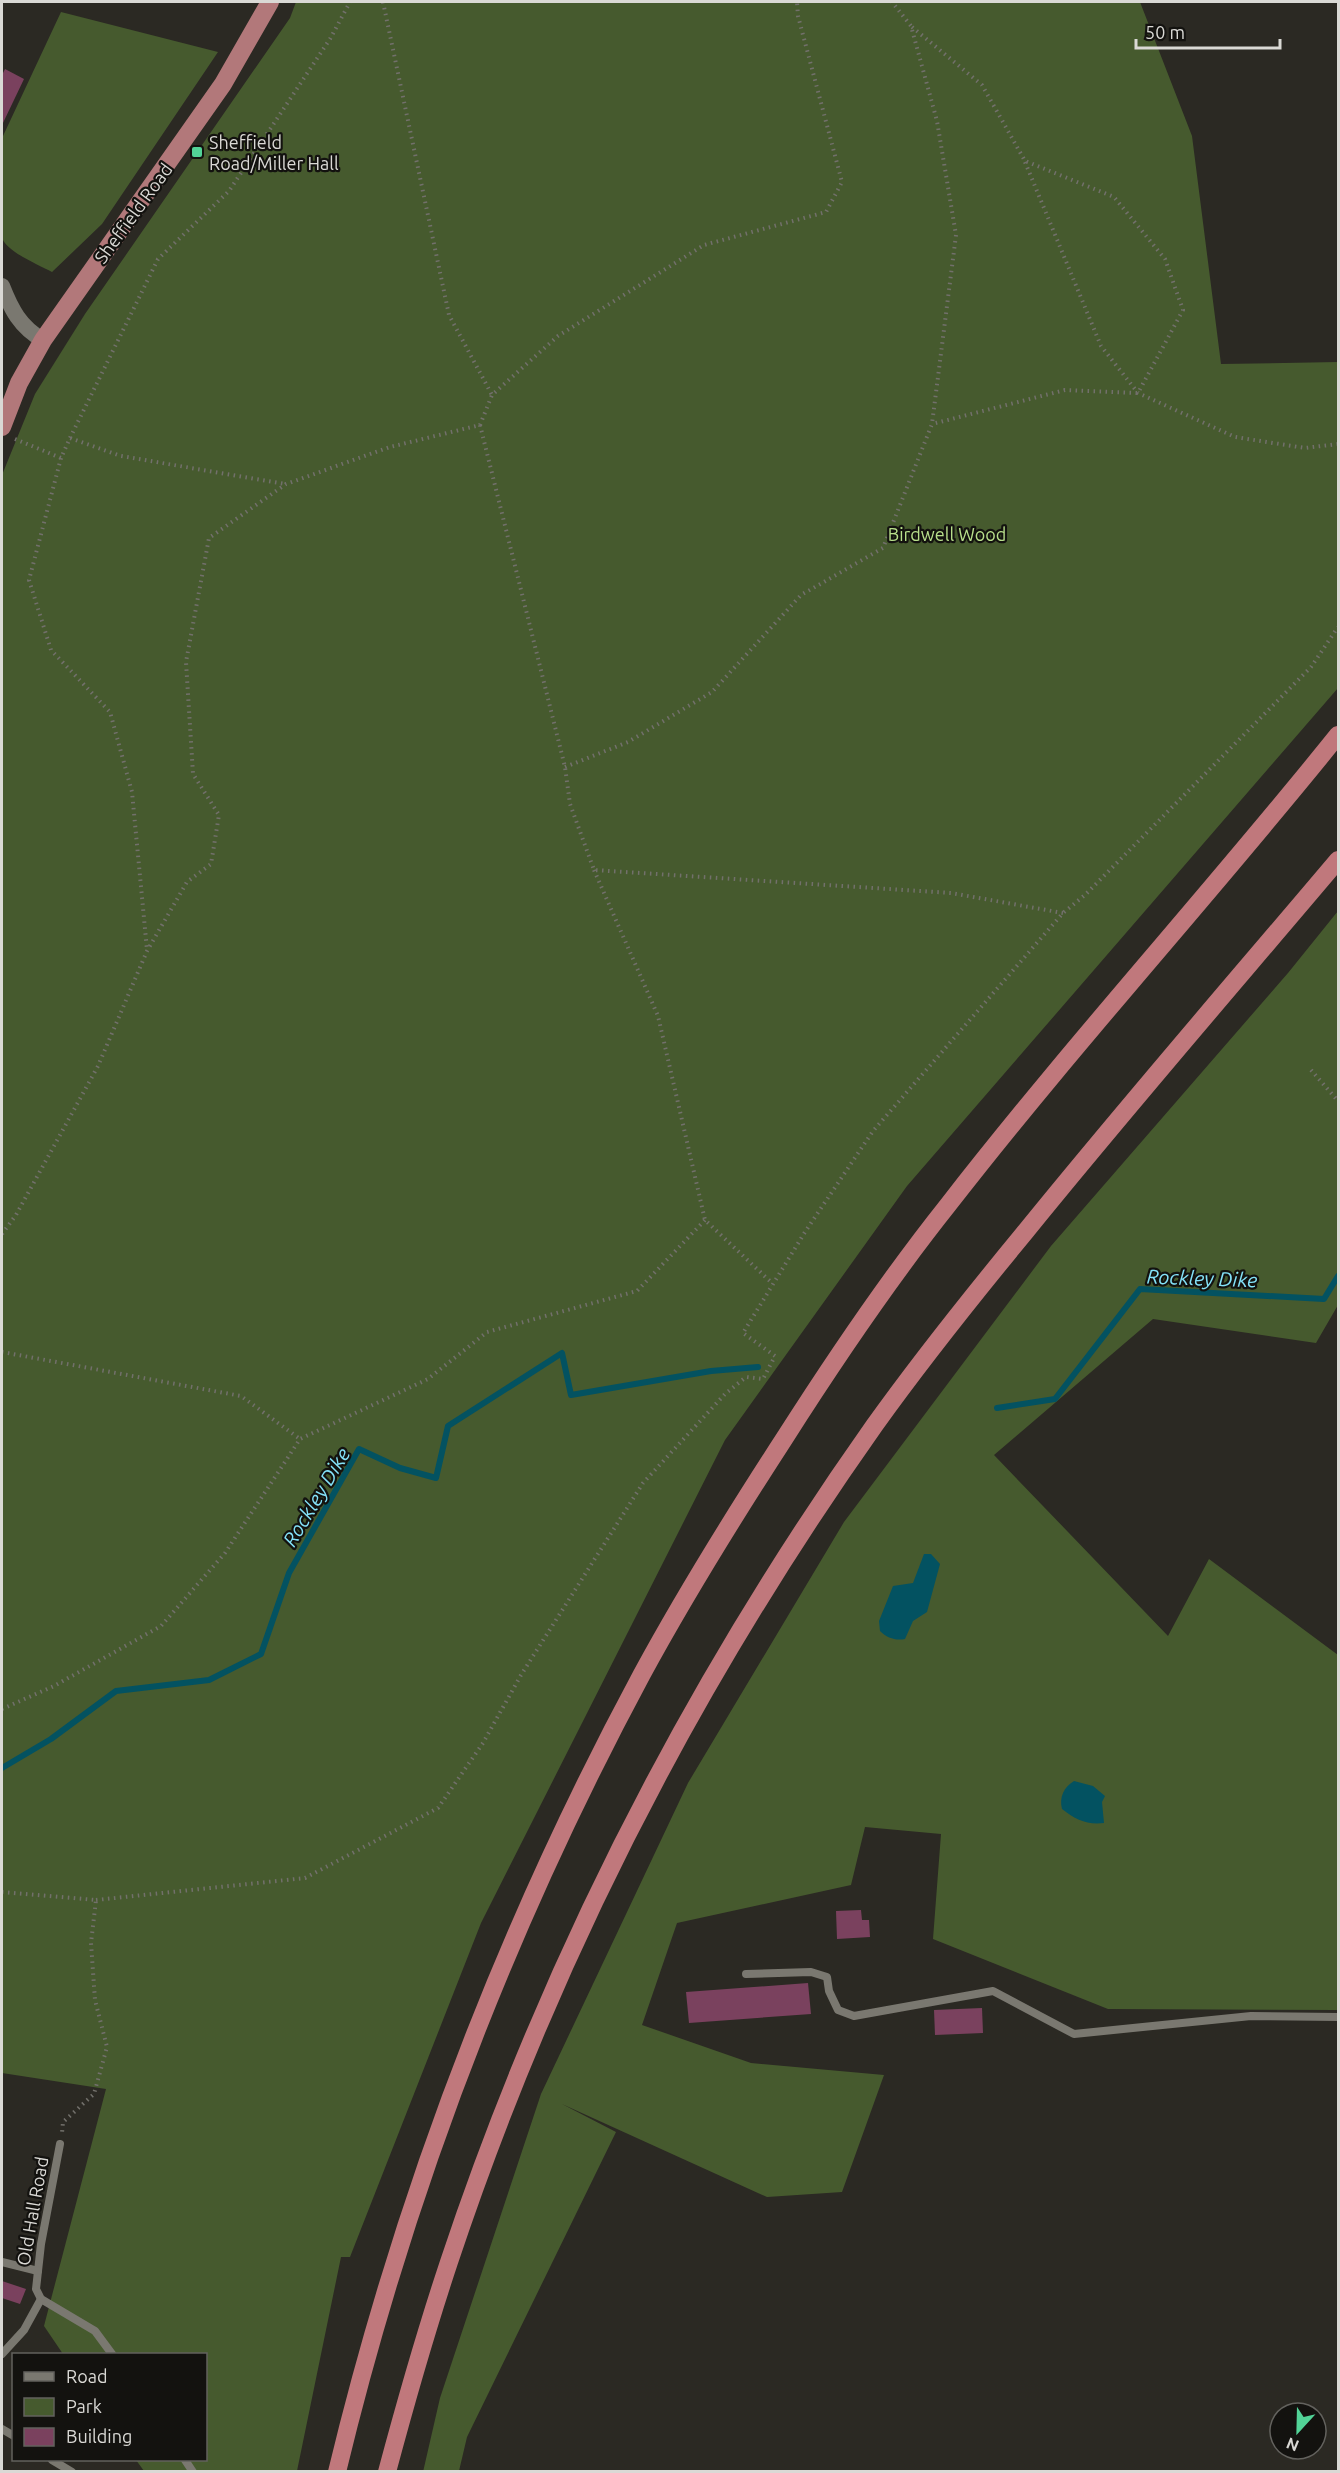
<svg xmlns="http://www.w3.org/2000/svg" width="1340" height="2473" viewBox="0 0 1340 2473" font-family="Ubuntu,sans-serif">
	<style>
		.green { fill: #465a2e }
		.water { fill: #035261 }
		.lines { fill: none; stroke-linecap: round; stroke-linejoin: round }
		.stream { stroke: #035261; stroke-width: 6 }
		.building { fill: #7a415e }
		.path { stroke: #72706b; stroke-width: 4; stroke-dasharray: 1.5 4.5; stroke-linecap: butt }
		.service { stroke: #7a7870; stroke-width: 8 }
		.minor { stroke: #7a7870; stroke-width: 16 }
		.trunk { stroke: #b2787a; stroke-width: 18 }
		.motorway { stroke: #c0787c; stroke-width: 18 }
		.poi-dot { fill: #52d397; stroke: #13120f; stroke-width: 2 }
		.labels { text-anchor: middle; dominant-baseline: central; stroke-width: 4.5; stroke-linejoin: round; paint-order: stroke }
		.poi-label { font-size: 18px; fill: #dad9d5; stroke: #13120f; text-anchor: start }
		.street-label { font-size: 18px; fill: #dad9d5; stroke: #13120f }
		.park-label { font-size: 18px; fill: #b8df8b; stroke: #13120f }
		.water-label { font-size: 20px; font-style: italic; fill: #84e2f8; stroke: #13120f }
	</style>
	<rect width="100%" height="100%" fill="#2b2923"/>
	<g class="green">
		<polygon points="296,2 1140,2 1192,136 1221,364 1338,362 1338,688 907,1186 725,1440 481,1923 350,2257 341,2257 297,2471 144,2471 136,2460 206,2460 206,2354 63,2354 44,2326 106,2089 2,2073 2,475 35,394 85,314 290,18"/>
		<path d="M61,12L218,52L102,224L52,272C39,265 7,252 2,238V144L3,136Z"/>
		<polygon points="1338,911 1338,1305 1316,1343 1153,1319 994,1455 1168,1636 1209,1559 1338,1655 1338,2010 1108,2009 933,1939 941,1834 865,1827 851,1885 677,1923 642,2025 751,2063 884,2075 842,2192 767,2197 562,2104 616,2132 467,2437 459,2471 423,2472 440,2398 541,2094 688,1783 844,1522 1051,1246 1288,973"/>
	</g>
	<g class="water">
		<path d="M924,1554H931L940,1564L927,1612L913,1621L905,1639C896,1641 887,1638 880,1631L879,1621L893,1586L913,1583Z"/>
		<path d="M1074,1781L1093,1786L1105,1796L1102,1802L1104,1823C1087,1825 1076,1820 1062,1809C1059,1797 1064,1787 1074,1781Z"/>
	</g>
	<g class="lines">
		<g class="stream">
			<polyline points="997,1408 1055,1399 1140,1289 1324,1299 1338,1276"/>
			<polyline points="2,1768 51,1739 116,1691 209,1680 261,1654 289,1573 359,1449 400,1468 436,1478 448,1426 562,1353 571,1395 711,1371 758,1367"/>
		</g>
	</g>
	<g class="building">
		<polygon points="5,69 24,79 2,125 2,75"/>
		<polygon points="861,1910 862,1920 869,1920 870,1937 837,1939 836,1911"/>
		<polygon points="808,1983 811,2014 689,2023 686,1992"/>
		<polygon points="982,2008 983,2033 935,2035 934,2010"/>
		<polygon points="2,2281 26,2289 20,2304 2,2298"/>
	</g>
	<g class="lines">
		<g class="path">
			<polyline points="383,2 449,315 492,395"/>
			<polyline points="912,27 982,85 1025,161 1114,197 1165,259 1183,310 1138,393 1065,390 932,424"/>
			<polyline points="1025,162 1101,346 1138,393 1235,437 1305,448 1338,444"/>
			<polyline points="480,425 565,767 570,804 594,870 951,893 1063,913"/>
			<polyline points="70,438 158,259 229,191 330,39 350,2"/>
			<polyline points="15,439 61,458 70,438 121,456 285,484"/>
			<polyline points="61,458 29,580 51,650 110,712 132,792 147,950"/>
			<polyline points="565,767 628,742 712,692 801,595 883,548 932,424 956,235 937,121 911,26 892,2"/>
			<polyline points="594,870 658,1016 705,1220 773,1284"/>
			<polyline points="1311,1070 1338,1101"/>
			<polyline points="2,1234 16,1215 98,1066 147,951 187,882 211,864 219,815 193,774 186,662 209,538 286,484 390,447 480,425 492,395 558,336 704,245 826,212 842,182 798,16 797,2"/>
			<polyline points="2,1352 241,1396 300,1439"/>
			<polyline points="2,1709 54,1686 161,1626 225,1553 300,1439 428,1379 487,1332 637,1291 705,1220"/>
			<polyline points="2,1892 96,1900 91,1943 95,2000 107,2047 94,2094 63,2122 62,2133"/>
			<polyline points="96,1900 305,1878 438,1808 483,1743 521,1675 643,1483 725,1394 746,1377 763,1379 775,1356 743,1333 805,1232 873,1131 1063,913 1085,895 1311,667 1338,627"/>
		</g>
		<g class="service">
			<polyline points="746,1974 811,1972 827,1977 829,1991 838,2010 854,2016 993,1991 1074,2034 1251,2016 1338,2017"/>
			<polyline points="60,2144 41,2244 36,2289 41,2299 95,2331 112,2354"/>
			<polyline points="2,2262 38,2271"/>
			<polyline points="2,2354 24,2330 41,2299"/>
			<polyline points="2,2429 14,2436"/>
			<polyline points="52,2460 72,2472"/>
			<polyline points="185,2460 193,2472"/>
		</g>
		<path class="minor" d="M2,286C11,309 20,327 43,340"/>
		<polyline class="trunk" points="2,427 19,383 43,340 223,84 270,2"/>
		<g class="motorway">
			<path d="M337,2472C404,2194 507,1925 642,1674C686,1593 734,1516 784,1439C835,1359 889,1279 948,1205C1073,1044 1211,893 1338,735"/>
			<path d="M387,2472C406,2401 426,2331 449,2262C548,1964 693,1682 874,1426C922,1359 974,1294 1026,1231C1128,1105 1234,983 1338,860"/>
		</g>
	</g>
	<rect class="poi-dot" x="191" y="146" width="12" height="12" rx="3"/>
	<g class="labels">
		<g class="poi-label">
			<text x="209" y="142">Sheffield<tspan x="209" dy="21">Road/Miller Hall</tspan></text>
		</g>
		<g class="street-label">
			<text transform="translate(133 213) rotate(-54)">Sheffield Road</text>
			<text transform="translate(32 2211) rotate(-80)">Old Hall Road</text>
		</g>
		<g class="park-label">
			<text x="947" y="534">Birdwell Wood</text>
		</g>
		<g class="water-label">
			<text transform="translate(1202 1278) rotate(2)">Rockley Dike</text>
			<text transform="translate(316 1497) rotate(-59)">Rockley Dike</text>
		</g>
	</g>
	<rect width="1340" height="2473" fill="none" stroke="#dad9d5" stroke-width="6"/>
	<rect x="12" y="2353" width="195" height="108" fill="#13120f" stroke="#63625e" stroke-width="1.5"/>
	<rect x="24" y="2372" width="30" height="9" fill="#7a7870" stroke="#63625e" stroke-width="1.5"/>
	<text x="66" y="2383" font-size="18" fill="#dad9d5">Road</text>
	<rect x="24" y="2398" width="30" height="18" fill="#465a2e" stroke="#63625e" stroke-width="1.5"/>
	<text x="66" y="2413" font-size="18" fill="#dad9d5">Park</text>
	<rect x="24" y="2428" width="30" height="18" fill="#7a415e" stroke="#63625e" stroke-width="1.5"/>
	<text x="66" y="2443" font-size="18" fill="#dad9d5">Building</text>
	<g transform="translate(1298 2431) rotate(202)"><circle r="28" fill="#13120f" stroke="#63625e" stroke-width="1.5"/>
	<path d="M0-4.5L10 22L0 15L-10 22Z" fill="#52d397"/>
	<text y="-9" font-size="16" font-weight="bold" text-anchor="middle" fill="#dad9d5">N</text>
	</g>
	<path d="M1136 39v9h144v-9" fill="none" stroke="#dad9d5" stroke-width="3"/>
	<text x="1145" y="39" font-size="18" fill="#dad9d5" stroke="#13120f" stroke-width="4.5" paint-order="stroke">50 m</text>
</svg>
